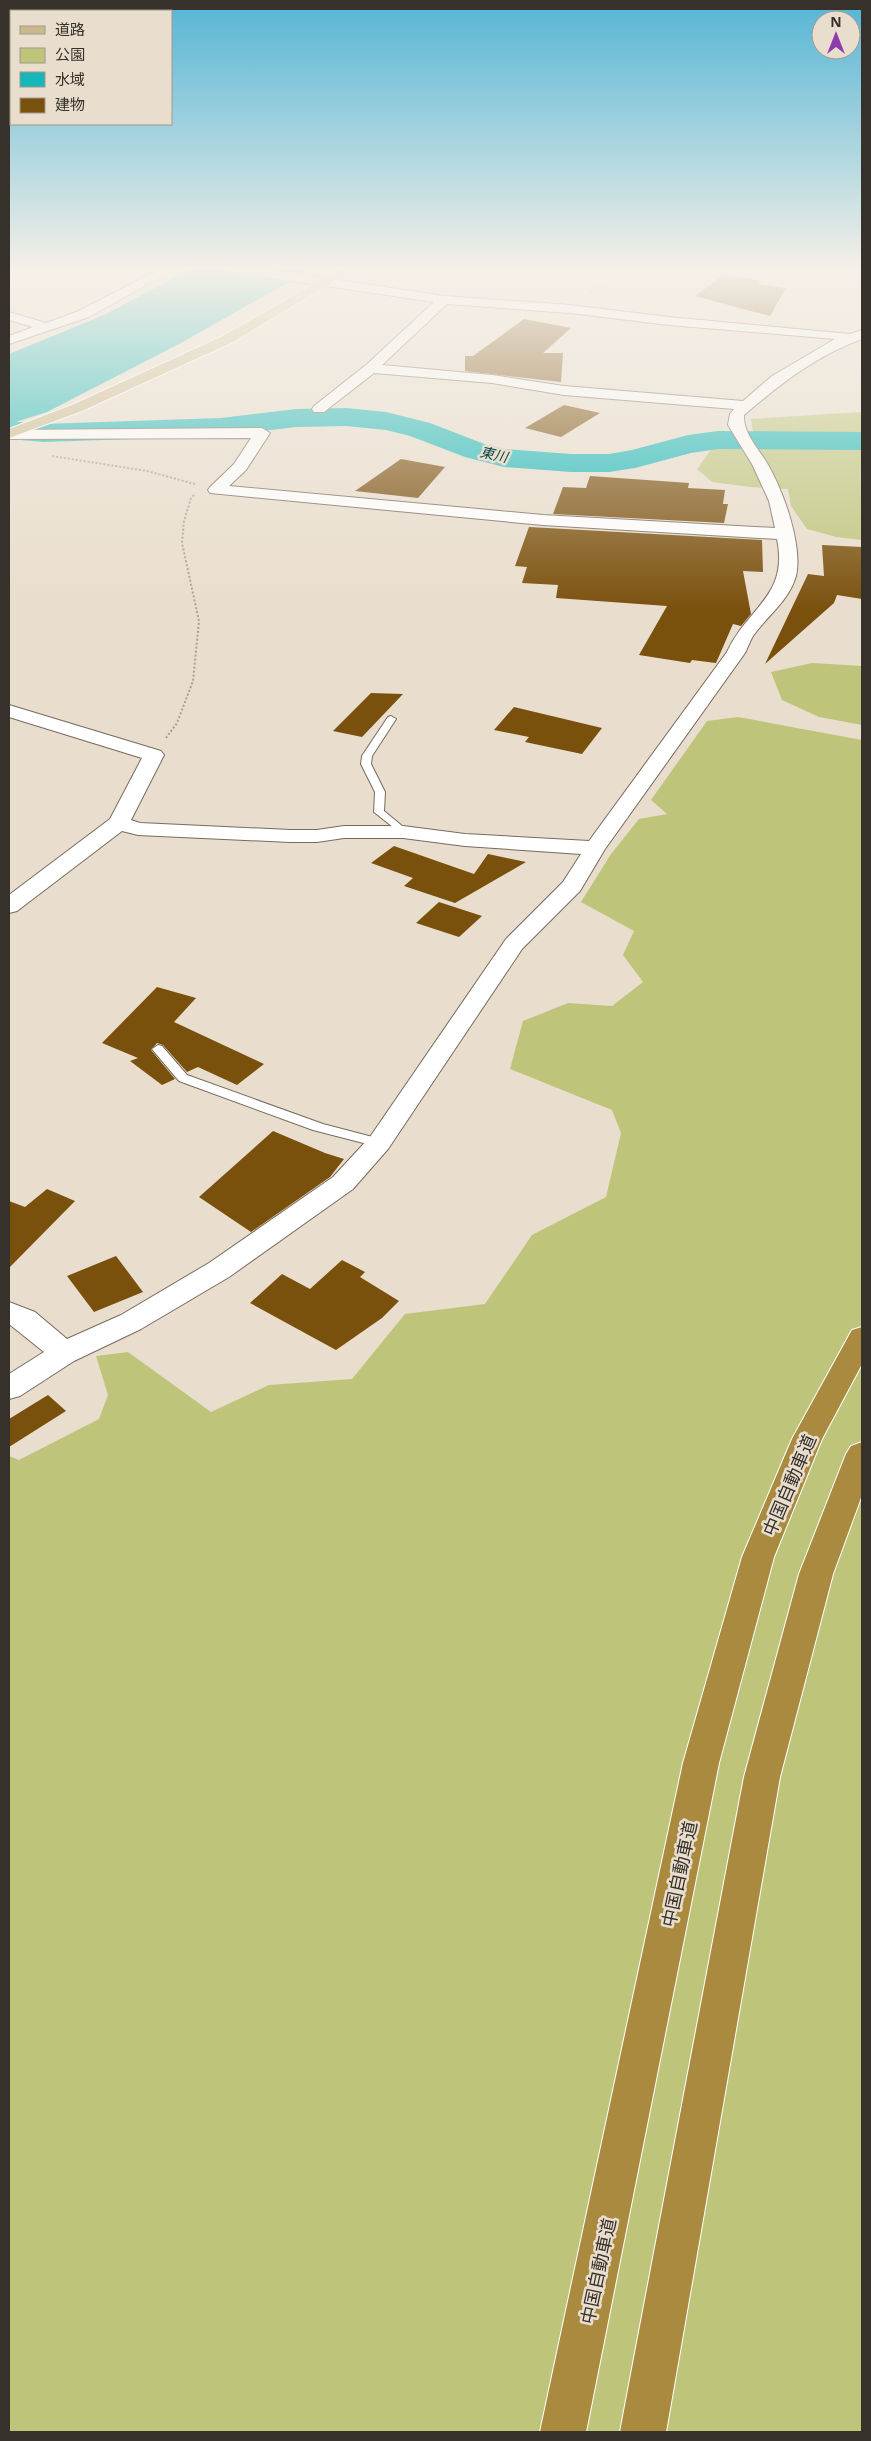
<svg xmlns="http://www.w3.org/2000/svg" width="871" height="2441" viewBox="0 0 871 2441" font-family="'Noto Sans','Noto Sans JP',sans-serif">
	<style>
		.green { fill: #bec57b }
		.water { fill: #16b7b9 }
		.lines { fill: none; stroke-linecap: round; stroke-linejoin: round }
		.river { fill: #16b7b9; fill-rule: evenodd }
		.building { fill: #7a500d }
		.lane-casing { stroke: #766b5e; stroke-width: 2 }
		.street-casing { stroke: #766b5e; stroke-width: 2 }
		.secondary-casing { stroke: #766b5e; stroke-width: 2 }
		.primary-casing { stroke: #fff; stroke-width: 2 }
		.highway-casing { stroke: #fff; stroke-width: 2 }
		.path { stroke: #aaa094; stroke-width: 2; stroke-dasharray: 2 2; stroke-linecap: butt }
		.lane { fill: #fff; fill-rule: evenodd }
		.street { fill: #fff; fill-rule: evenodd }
		.secondary { fill: #e5dcc5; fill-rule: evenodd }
		.primary { fill: #cbb98c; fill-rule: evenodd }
		.highway { fill: #a98a3f; fill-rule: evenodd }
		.labels { text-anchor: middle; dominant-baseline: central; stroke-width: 5; stroke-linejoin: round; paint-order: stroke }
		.far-water-label { font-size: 14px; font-style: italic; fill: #054647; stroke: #e9ddcd }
		.near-street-label { font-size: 18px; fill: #36312b; stroke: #e9ddcd }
	</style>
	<rect width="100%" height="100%" fill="#e9ddcd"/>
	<g class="green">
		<polygon points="862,412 862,540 836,537 807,529 791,506 788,489 750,487 712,482 697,469 713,447 755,445 751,419"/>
		<polygon points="812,663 862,666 862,725 819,717 782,700 771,672"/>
		<polygon points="738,717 862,740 862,2432 9,2432 9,1456 19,1460 99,1419 108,1395 96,1356 128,1352 211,1412 269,1385 352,1379 405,1314 485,1304 532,1235 606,1197 621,1133 612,1110 510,1069 523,1021 568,1003 612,1006 643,982 623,955 634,931 581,902 611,854 639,819 667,814 651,800 707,721"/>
	</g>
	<polygon class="water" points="191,269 312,269 179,344 47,412 9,424 9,354 104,315"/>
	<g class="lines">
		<polygon class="river" points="346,408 386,412 430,423 487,445 504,449 571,454 609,454 632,450 688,435 718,431 862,432 862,450 718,449 691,453 635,468 609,472 571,472 504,467 465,457 410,436 386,430 346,426 296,427 221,436 43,442 9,439 9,421 43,424 221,418 296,409"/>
	</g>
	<g class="building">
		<polygon points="724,275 761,281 757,284 786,288 770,316 695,296"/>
		<polygon points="524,319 571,328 543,353 563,353 561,382 465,371 465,356 473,356"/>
		<polygon points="564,405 600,413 561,437 525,428"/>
		<polygon points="401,459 445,467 418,498 355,491"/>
		<polygon points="590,476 689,483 688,488 725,490 723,504 728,504 724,523 553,514 563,487 586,488"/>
		<polygon points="529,527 762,540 763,572 743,571 751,614 741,626 733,624 716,663 692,660 690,663 639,655 667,606 556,598 558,585 522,583 527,567 515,566"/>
		<polygon points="822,545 862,547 862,599 837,595 834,603 765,664 808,574 824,576"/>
		<polygon points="371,693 403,694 362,737 333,731"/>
		<polygon points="514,707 602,728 582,754 525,742 529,737 494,730"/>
		<polygon points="394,846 474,874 488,854 526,862 455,903 404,886 413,878 371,863"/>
		<polygon points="439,902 482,916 459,937 416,923"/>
		<polygon points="157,987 196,998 174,1022 264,1064 237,1085 198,1067 187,1072 163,1045 157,1043 151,1050 175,1079 162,1085 130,1061 138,1058 102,1043"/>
		<polygon points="273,1131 325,1153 344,1159 330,1177 251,1232 199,1197"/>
		<polygon points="47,1189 75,1201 9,1268 9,1201 25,1207"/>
		<polygon points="116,1256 143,1292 94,1312 67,1276"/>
		<polygon points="342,1260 365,1272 360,1277 399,1301 382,1318 336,1350 250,1303 282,1274 310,1289"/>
		<polygon points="48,1395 66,1411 9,1447 9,1419"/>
	</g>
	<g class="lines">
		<defs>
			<g id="lane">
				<polygon points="391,716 396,719 372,756 371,764 385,792 384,811 407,830 407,834 403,835 374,812 375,792 361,764 362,756 388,717"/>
				<polygon points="158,1045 162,1046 187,1075 323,1124 384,1140 386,1143 379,1147 313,1130 179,1081 152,1049"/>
			</g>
			<g id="street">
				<polygon points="160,269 175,269 89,317 9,344 9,336 33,327 9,320 9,312 46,323 79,311"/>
				<path d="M325,278L444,296L570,305L669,317L850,334L862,330V339C817,355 779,385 744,415C743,433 758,448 767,463C783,490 803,545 796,576C789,601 767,616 753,636C750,641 748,647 745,653L605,849L580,891L522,949L388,1149L353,1189L229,1277L141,1329L74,1361L20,1396L9,1399V1374L44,1352L9,1324V1302L35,1312L67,1339L121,1315L209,1263L333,1177L370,1137L506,939L563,882L581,854L465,846L403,838H344L317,842H290L138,835L122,831L17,911L9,913V895L110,819L142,758L9,717V705L161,751L164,755L131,820L140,823L290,830H317L344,826H403L465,834L589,841L727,652C747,608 789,596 777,539L543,525L210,493L208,490L210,487L234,464L251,438L9,439V430L262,428L270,433L246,470L229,486L543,515L775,528L769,501L752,464L728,425L730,414L734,409L564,395L492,383L374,373L324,412H314L312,409L314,406L366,365L434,302L320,285L319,282L320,279ZM447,304L570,313L669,325L835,339L772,376L743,401L564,386L492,375L382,365Z"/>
			</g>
			<polygon id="secondary" points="226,269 256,269 325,278 331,282 325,286 232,273"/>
			<polygon id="primary" points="340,269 354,269 233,342 82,411 9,438 9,429 72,405 223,336"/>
			<g id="highway">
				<polygon points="862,1327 862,1364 822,1439 774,1557 719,1763 586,2432 540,2432 683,1763 742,1557 792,1439 852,1330"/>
				<polygon points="862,1442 862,1495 833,1574 780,1777 666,2432 620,2432 744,1777 799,1574 846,1454 851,1446"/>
			</g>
		</defs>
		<use href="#lane" class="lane-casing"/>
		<use href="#street" class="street-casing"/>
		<use href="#secondary" class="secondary-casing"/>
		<use href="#primary" class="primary-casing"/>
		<use href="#highway" class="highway-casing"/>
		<g class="path">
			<polyline points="590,292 619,278"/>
			<polyline points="52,456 147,471 195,484"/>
			<polyline points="166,738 177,723 193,681 199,621 182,543 184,521 191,498 195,494"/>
		</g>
		<use href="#lane" class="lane"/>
		<use href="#street" class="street"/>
		<use href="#secondary" class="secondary"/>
		<use href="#primary" class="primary"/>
		<use href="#highway" class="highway"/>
	</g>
	<linearGradient id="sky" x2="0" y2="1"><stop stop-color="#54b5d5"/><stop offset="0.44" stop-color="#f5f0e8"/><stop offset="1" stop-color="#f5f0e8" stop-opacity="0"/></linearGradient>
	<rect width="871" height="610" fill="url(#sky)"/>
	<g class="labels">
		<g class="far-water-label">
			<text transform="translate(494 454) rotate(12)">東川</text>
		</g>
		<g class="near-street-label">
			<text transform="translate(789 1485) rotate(-67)">中国自動車道</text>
			<text transform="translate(679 1874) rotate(-78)">中国自動車道</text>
			<text transform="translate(598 2271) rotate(-78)">中国自動車道</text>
		</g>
	</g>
	<rect width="871" height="2441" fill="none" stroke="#36312b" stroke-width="20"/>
	<rect x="10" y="10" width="162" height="115" fill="#e9ddcd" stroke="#a1988c"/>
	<rect x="20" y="26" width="25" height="8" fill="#cbb98c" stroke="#a1988c"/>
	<text x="55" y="35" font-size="15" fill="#36312b">道路</text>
	<rect x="20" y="48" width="25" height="15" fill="#bec57b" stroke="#a1988c"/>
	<text x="55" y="60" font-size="15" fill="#36312b">公園</text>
	<rect x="20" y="72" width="25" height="15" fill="#16b7b9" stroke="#a1988c"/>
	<text x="55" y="85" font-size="15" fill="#36312b">水域</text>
	<rect x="20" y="98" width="25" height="15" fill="#7a500d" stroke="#a1988c"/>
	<text x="55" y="110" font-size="15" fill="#36312b">建物</text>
	<g transform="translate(836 35)"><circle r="24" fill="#e9ddcd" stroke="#a1988c"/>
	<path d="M0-4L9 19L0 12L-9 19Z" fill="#8c3dad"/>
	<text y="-8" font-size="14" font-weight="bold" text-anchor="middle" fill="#36312b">N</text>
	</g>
</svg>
